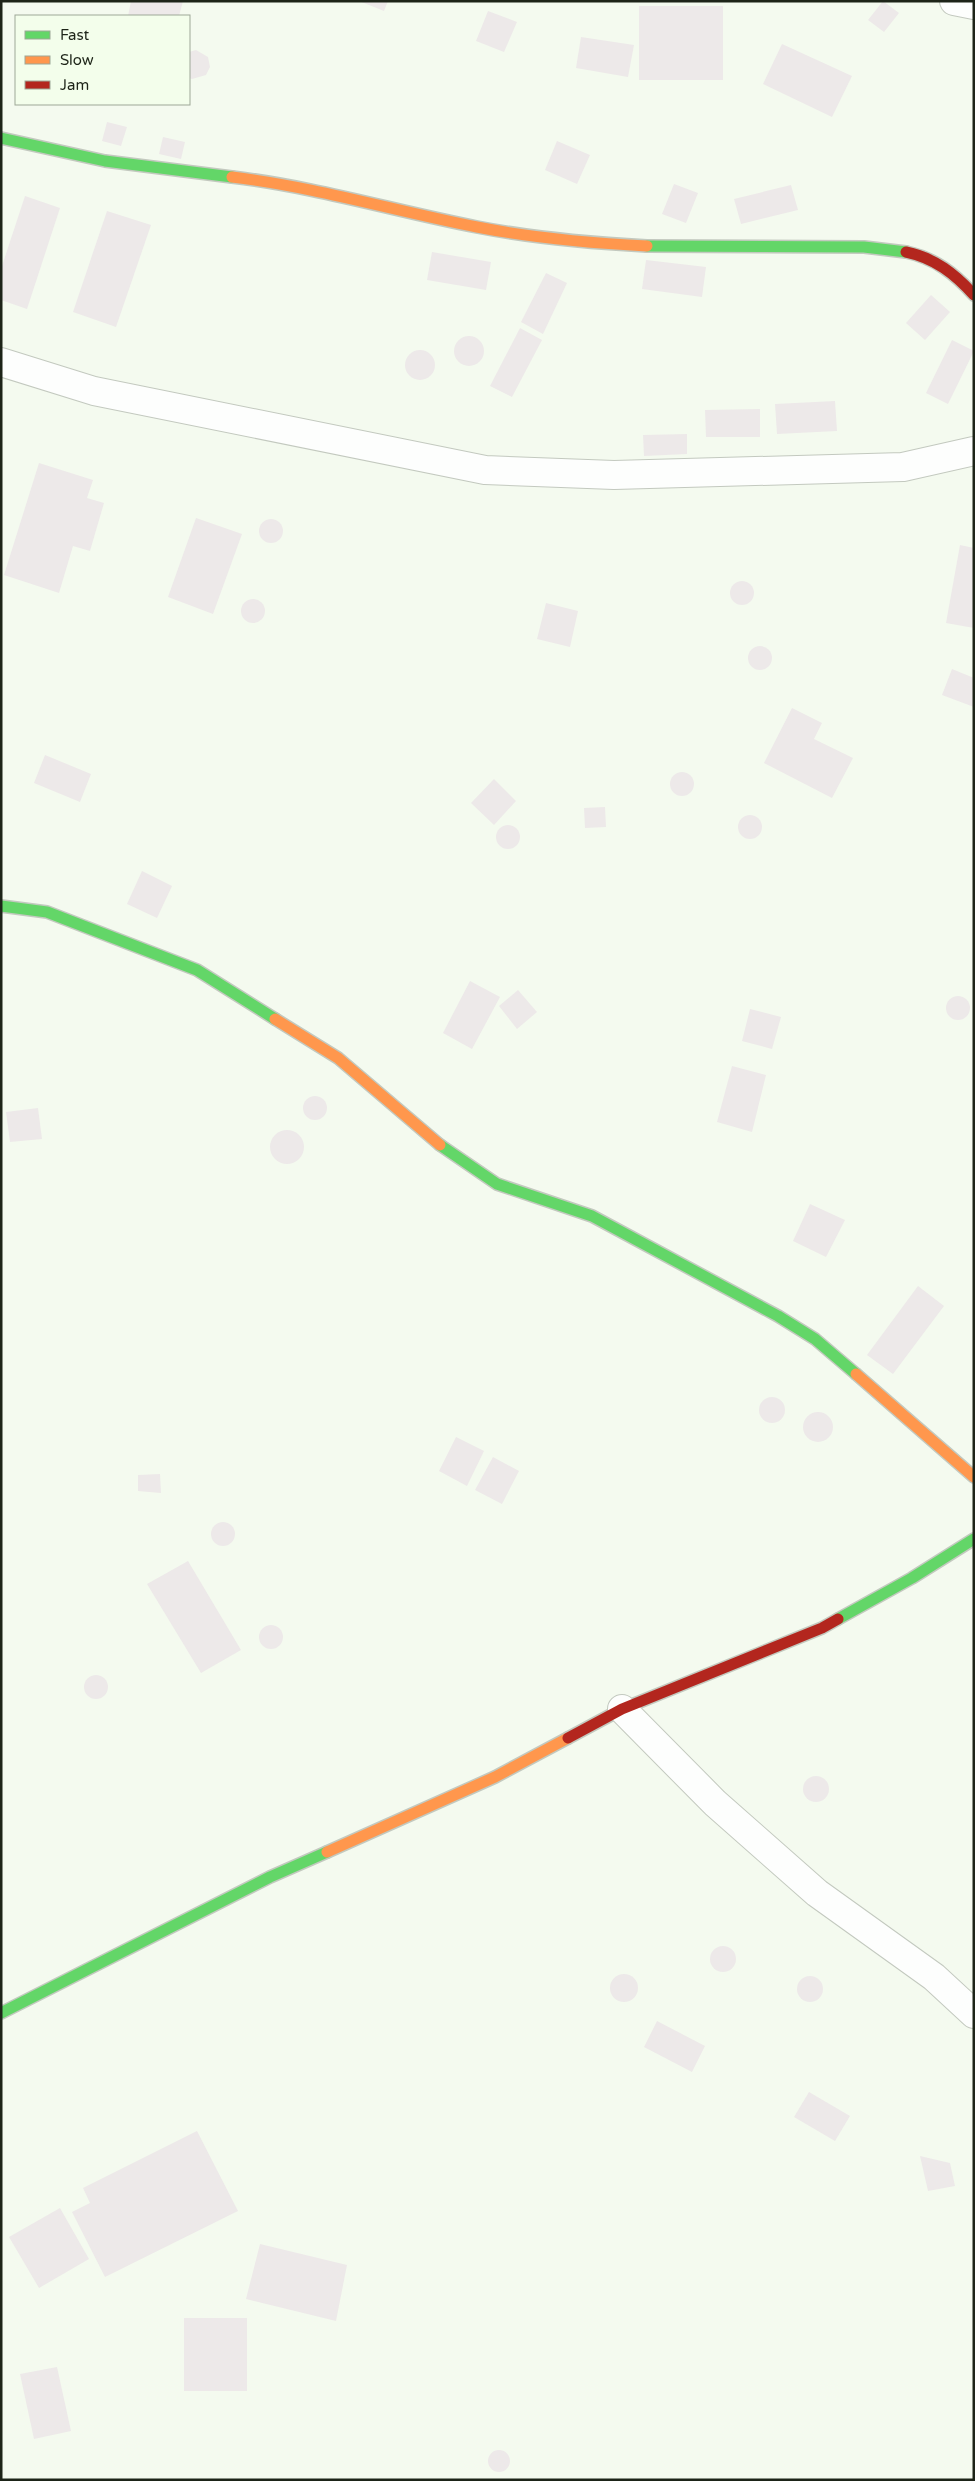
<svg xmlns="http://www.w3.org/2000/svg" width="975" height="2481" viewBox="0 0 975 2481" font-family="'Varela Round',sans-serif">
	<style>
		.building { fill: #ede9e9 }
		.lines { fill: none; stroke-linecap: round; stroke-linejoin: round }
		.street-casing { stroke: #c3c9bf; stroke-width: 30 }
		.fast-casing { stroke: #c3c9bf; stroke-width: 14 }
		.slow-casing { stroke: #c3c9bf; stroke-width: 14 }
		.jam-casing { stroke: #c3c9bf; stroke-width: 14 }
		.street { stroke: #fdfefd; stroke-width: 28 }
		.fast { stroke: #63d668; stroke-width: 11 }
		.slow { stroke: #ff974d; stroke-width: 11 }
		.jam { stroke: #b3261e; stroke-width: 11 }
	</style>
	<rect width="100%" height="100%" fill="#f4faef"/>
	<g class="building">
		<polygon points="131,1 183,1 179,16 128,16"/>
		<polygon points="359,1 388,1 384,11"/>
		<polygon points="883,1 899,13 884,32 868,20"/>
		<rect x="639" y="6" width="84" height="74"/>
		<polygon points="488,11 517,22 504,52 476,41"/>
		<polygon points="581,37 634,45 628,77 576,68"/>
		<polygon points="782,44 852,76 832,117 763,84"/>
		<polygon points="196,50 208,57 210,67 206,75 192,79 189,78 189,52"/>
		<polygon points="107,122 127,127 121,146 102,141"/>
		<polygon points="163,137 185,142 181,159 159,154"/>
		<polygon points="557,141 590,155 577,184 545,170"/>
		<polygon points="674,184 698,193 686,223 662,214"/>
		<polygon points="791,185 798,210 741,224 734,199"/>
		<polygon points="25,196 60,208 27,309 1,300 1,269"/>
		<polygon points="107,211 151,225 116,327 73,312"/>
		<polygon points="432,252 491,262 486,290 427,280"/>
		<polygon points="646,260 706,267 702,297 642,289"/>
		<polygon points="546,273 567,283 543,334 521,322"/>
		<polygon points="931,295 950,312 925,340 906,323"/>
		<polygon points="520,328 542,340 512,397 490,386"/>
		<circle cx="469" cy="351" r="15"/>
		<polygon points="952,340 974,351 948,404 926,393"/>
		<circle cx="420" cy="365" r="15"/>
		<polygon points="835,401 837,431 777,434 775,404"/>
		<polygon points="760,409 760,437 706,437 705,410"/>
		<polygon points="687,434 687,454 644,456 643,435"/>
		<polygon points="39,463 93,480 87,498 104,503 90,551 73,546 59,593 4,575"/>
		<polygon points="196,518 242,534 213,614 168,597"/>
		<circle cx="271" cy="531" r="12"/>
		<polygon points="960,545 974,548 974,628 946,623"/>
		<circle cx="742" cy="593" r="12"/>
		<circle cx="253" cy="611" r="12"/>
		<polygon points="546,603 578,611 570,647 537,639"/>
		<circle cx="760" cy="658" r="12"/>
		<polygon points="952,669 974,678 974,707 942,695"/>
		<polygon points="792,708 822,723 814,739 853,758 832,798 764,763"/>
		<polygon points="45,755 91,774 80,802 34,783"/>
		<circle cx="682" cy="784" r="12"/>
		<polygon points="494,779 516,801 494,825 471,803"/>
		<polygon points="605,807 606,827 585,828 584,808"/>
		<circle cx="750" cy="827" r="12"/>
		<circle cx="508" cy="837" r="12"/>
		<polygon points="142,871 172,886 157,918 127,904"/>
		<polygon points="470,981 500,997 472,1049 443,1033"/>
		<polygon points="518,990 537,1012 517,1029 499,1006"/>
		<circle cx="958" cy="1008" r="12"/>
		<polygon points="750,1009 781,1017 772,1049 742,1041"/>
		<polygon points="732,1066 766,1075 752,1132 717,1122"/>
		<circle cx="315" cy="1108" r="12"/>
		<polygon points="38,1108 42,1139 10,1142 6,1112"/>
		<circle cx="287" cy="1147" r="17"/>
		<polygon points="810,1204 845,1220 826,1257 793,1241"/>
		<polygon points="918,1286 944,1306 893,1374 867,1355"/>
		<circle cx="772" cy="1410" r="13"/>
		<circle cx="818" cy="1427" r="15"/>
		<polygon points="456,1437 484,1451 467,1486 439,1471"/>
		<polygon points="493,1457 519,1471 502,1504 475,1490"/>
		<polygon points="160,1474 161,1493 138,1491 138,1475"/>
		<circle cx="223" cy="1534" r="12"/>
		<polygon points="188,1561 241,1650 201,1673 147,1584"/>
		<circle cx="271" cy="1637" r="12"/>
		<circle cx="96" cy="1687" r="12"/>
		<circle cx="816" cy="1789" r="13"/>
		<circle cx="723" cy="1959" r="13"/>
		<circle cx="624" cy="1988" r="14"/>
		<circle cx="810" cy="1989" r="13"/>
		<polygon points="657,2021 705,2046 692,2072 644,2047"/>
		<polygon points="809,2092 850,2116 835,2141 794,2117"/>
		<polygon points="197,2131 238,2211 105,2277 72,2212 90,2203 83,2188"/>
		<polygon points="920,2156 950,2163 955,2186 928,2191"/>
		<polygon points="60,2208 89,2259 39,2288 9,2237"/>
		<polygon points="260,2244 347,2265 336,2321 246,2299"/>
		<rect x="184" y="2318" width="63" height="73"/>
		<polygon points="57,2367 71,2431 34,2439 20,2374"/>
		<circle cx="499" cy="2461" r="11"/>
	</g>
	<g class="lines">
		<defs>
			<g id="street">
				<polyline points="954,1 974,5"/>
				<polyline points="1,362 94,391 485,470 614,475 903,467 974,451"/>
				<polyline points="622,1709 715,1803 817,1893 934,1977 974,2014"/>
			</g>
			<g id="fast">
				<polyline points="1,138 105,161 232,177"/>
				<polyline points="647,246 864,247 906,252"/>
				<polyline points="1,906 47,912 197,970 275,1019"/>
				<polyline points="440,1145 497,1184 592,1216 778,1316 815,1339 856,1374"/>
				<polyline points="838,1619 912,1578 974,1539"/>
				<polyline points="1,2013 270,1877 327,1852"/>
			</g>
			<g id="slow">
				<path d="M232,177C316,187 395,211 477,227C533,238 590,243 647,246"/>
				<polyline points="275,1019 338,1058 440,1145"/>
				<polyline points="856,1374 974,1477"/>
				<polyline points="327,1852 495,1777 568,1738"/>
			</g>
			<g id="jam">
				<path d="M906,252C935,258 955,274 974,295"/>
				<polyline points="568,1738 622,1709 822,1628 838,1619"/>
			</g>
		</defs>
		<use href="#street" class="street-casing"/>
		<use href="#fast" class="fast-casing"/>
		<use href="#slow" class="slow-casing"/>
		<use href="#jam" class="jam-casing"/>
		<use href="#street" class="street"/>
		<use href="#fast" class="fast"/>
		<use href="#slow" class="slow"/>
		<use href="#jam" class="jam"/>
	</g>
	<rect width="975" height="2481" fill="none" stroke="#1d2418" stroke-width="5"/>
	<rect x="15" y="15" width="175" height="90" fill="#f3feeb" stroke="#9da797"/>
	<rect x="25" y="31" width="25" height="8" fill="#63d668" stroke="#9da797"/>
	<text x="60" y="40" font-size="15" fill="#1d2418">Fast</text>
	<rect x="25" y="56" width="25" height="8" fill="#ff974d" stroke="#9da797"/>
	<text x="60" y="65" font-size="15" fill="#1d2418">Slow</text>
	<rect x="25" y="81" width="25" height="8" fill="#b3261e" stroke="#9da797"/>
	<text x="60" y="90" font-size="15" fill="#1d2418">Jam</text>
</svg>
